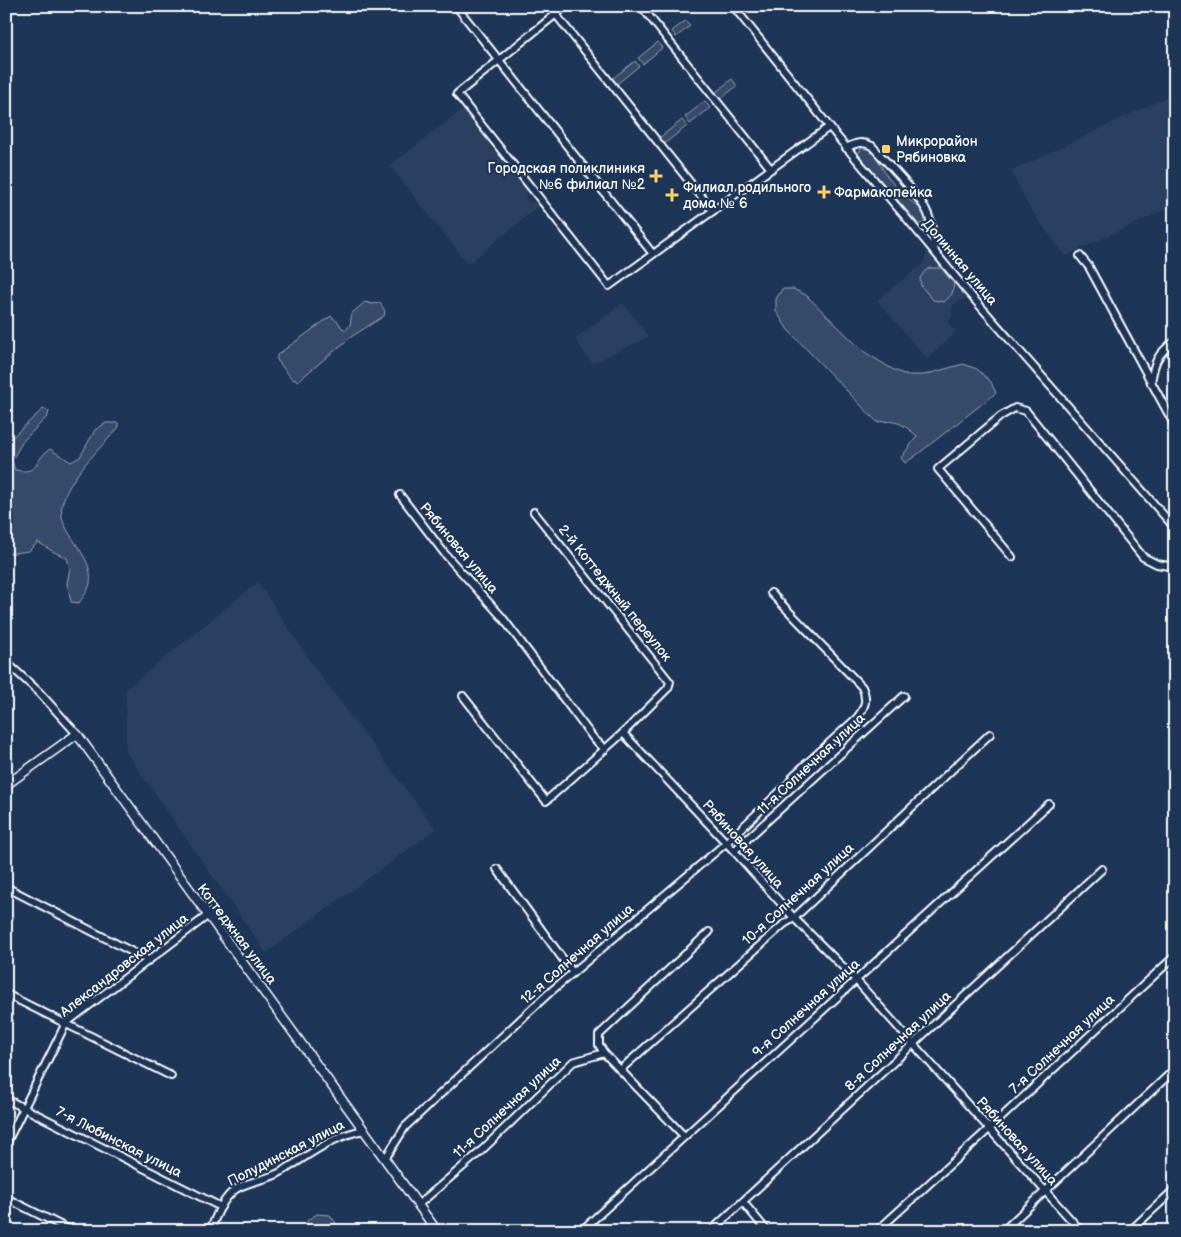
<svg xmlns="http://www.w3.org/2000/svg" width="1181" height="1237" viewBox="0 0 1181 1237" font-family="'Balsamiq Sans',sans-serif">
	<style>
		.built { fill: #2a4161 }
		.green { fill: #364b69; stroke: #9aa5b4 }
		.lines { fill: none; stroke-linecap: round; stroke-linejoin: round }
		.minor-casing { stroke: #fff; stroke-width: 10 }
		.tertiary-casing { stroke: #fff; stroke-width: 11 }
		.minor { stroke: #1d3557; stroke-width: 6 }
		.tertiary { stroke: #1d3557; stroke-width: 8 }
		.poi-dot { fill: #ffd166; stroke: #1d3557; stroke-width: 2 }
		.labels { text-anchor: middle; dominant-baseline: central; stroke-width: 4.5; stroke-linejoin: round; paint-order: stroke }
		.poi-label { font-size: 14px; fill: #fff; stroke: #1d3557; text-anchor: start }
		.street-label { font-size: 14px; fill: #fff; stroke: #1d3557 }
	</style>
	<rect width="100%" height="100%" fill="#1d3557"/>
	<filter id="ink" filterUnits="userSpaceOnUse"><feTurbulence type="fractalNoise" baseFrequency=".02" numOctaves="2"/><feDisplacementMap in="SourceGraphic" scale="10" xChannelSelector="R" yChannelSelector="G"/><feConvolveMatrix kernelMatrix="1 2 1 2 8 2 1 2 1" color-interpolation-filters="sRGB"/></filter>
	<g filter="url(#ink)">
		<g class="built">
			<polygon points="1175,93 1175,205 1065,256 1029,207 1011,171"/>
			<polygon points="464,108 492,144 490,148 492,150 500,154 528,190 525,198 529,202 538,202 540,205 468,264 390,166"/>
			<polygon points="926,249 967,298 960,300 952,306 952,318 947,321 956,333 927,359 877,300 923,264 926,255"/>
			<polygon points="623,303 649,337 592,363 575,339"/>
			<polygon points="258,582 314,667 436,829 266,953 126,752 126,689"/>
		</g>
		<g class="green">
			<polygon points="685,21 690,26 676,37 672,31"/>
			<polygon points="658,42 662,48 643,64 638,58"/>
			<polygon points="635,61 639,66 617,84 612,79"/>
			<polygon points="732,79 737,86 720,99 715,93"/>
			<polygon points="705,101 710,108 690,124 685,117"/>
			<polygon points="682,120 687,126 664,144 659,138"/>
			<path d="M862,147C875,148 879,163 885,173C888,178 893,183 897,188C900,191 902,195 905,197C913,204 931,211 924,223L919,224L916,221L858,154Z"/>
			<polygon points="930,268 941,268 954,284 952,294 944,302 933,300 921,286 920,278 926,270"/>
			<path d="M782,289H793L806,295L863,351L892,369L906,375H924L963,364L977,369L991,382L996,393L914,457L905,463L901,458L917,436C902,423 897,420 877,422L788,330L776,311V299Z"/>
			<polygon points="365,302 372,304 380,303 385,311 384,316 351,337 298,381 292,379 277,360 277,355 331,316 339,323 342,328 346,330 350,325 352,313"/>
			<path d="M43,409L49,411L48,416L23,441L12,460L15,470C41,475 33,460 50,449L71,462L80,457L95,430L106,423H118L119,427C100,449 69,476 62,505C56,532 95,554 90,583C89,590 83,597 79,603L71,602L67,583L70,568L67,558L52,551L38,542L29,551L6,554V443Z"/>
			<polygon points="317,1214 330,1215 342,1231 301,1231 308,1220"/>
		</g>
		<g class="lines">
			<defs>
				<g id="minor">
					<polyline points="456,6 653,254"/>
					<polyline points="549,6 713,211"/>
					<polyline points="566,6 457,94 609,286 829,127"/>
					<polyline points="641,6 771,169"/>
					<polyline points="733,6 840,140 909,221 967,291 1175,528"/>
					<path d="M846,148C856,143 862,141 872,146C886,162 921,196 928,214C933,226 933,240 935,252"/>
					<polyline points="1080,256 1089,267 1175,426"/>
					<path d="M1151,383C1154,362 1157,354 1175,341"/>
					<polyline points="400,495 445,554 502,617 594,739 605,749 623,733 734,851 794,918 855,979 1081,1231"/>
					<polyline points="534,512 670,682 668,688 623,733"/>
					<polyline points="1012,557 938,469 1001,416 1015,408 1026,411 1143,557 1157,564 1175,567"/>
					<polyline points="6,662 39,692 77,734"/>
					<polyline points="463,696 546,801 605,749"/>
					<polyline points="734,851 904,696"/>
					<polyline points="497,869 573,973"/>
					<polyline points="6,887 148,960"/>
					<polyline points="6,994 171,1076"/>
					<polyline points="604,1053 684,1136"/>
					<polyline points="620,1070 784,924 794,918 990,734"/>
					<polyline points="6,1099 221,1207"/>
					<polyline points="6,1144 66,1023 207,916"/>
					<path d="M385,1159L405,1127L549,993L726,843L789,783L794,775L857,718C865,707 868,700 862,687L771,593"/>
					<polyline points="6,1198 72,1231"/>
					<polyline points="743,1202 767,1231"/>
					<polyline points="419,1204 480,1152 573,1062 604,1053 599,1045 599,1035 709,932"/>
					<path d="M210,1231C216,1216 222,1199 236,1189C249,1181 266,1180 279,1173C307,1157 331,1136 364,1130"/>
					<polyline points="581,1231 1049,804"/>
					<polyline points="711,1231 1102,869"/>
					<polyline points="877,1231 989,1129 1175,956"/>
					<polyline points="1003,1231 1175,1069"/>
					<polyline points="1130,1231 1175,1189"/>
				</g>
				<polyline id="tertiary" points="6,785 77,734 437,1231"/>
			</defs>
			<use href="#minor" class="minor-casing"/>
			<use href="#tertiary" class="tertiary-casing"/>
			<use href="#minor" class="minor"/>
			<use href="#tertiary" class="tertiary"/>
		</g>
	</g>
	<g class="poi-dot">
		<rect x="881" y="144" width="10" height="10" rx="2.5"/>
		<path d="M653.5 168.5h5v5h5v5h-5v5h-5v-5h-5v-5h5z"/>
		<path d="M821.5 184.5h5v5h5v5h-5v5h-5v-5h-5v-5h5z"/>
		<path d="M669.5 187.5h5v5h5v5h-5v5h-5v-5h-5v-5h5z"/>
	</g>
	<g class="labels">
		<g class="poi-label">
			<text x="896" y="141">Микрорайон<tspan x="896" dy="16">Рябиновка</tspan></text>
			<text x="645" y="168" text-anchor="end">Городская поликлиникя<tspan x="645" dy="16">№6 филиал №2</tspan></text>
			<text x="683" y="187">Филиал родильного<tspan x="683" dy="16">дома № 6</tspan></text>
			<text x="834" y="192">Фармакопейка</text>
		</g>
		<g class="street-label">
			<text transform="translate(960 262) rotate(50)">Долинная улица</text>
			<text transform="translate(459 548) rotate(50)">Рябиновая улица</text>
			<text transform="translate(615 593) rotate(51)">2-й Коттеджный переулок</text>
			<text transform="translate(811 764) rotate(-43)">11-я Солнечная улица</text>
			<text transform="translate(743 844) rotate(48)">Рябиновая улица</text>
			<text transform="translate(798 894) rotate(-42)">10-я Солнечная улица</text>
			<text transform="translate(237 934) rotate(53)">Коттеджная улица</text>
			<text transform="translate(577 954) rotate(-41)">12-я Солнечная улица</text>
			<text transform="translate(124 965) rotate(-38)">Александровская улица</text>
			<text transform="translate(806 1008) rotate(-42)">9-я Солнечная улица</text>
			<text transform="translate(898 1041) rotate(-43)">8-я Солнечная улица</text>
			<text transform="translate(1062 1044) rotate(-43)">7-я Солнечная улица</text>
			<text transform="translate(507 1107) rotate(-43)">11-я Солнечная улица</text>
			<text transform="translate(1017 1141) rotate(48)">Рябиновая улица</text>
			<text transform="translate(119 1142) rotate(27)">7-я Любинская улица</text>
			<text transform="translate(286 1153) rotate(-27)">Полудинская улица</text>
		</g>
	</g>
	<rect width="1181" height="1237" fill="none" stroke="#1d3557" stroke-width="25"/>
	<rect x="12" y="12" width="1156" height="1212" fill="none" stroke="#fff" stroke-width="2" filter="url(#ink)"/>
</svg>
